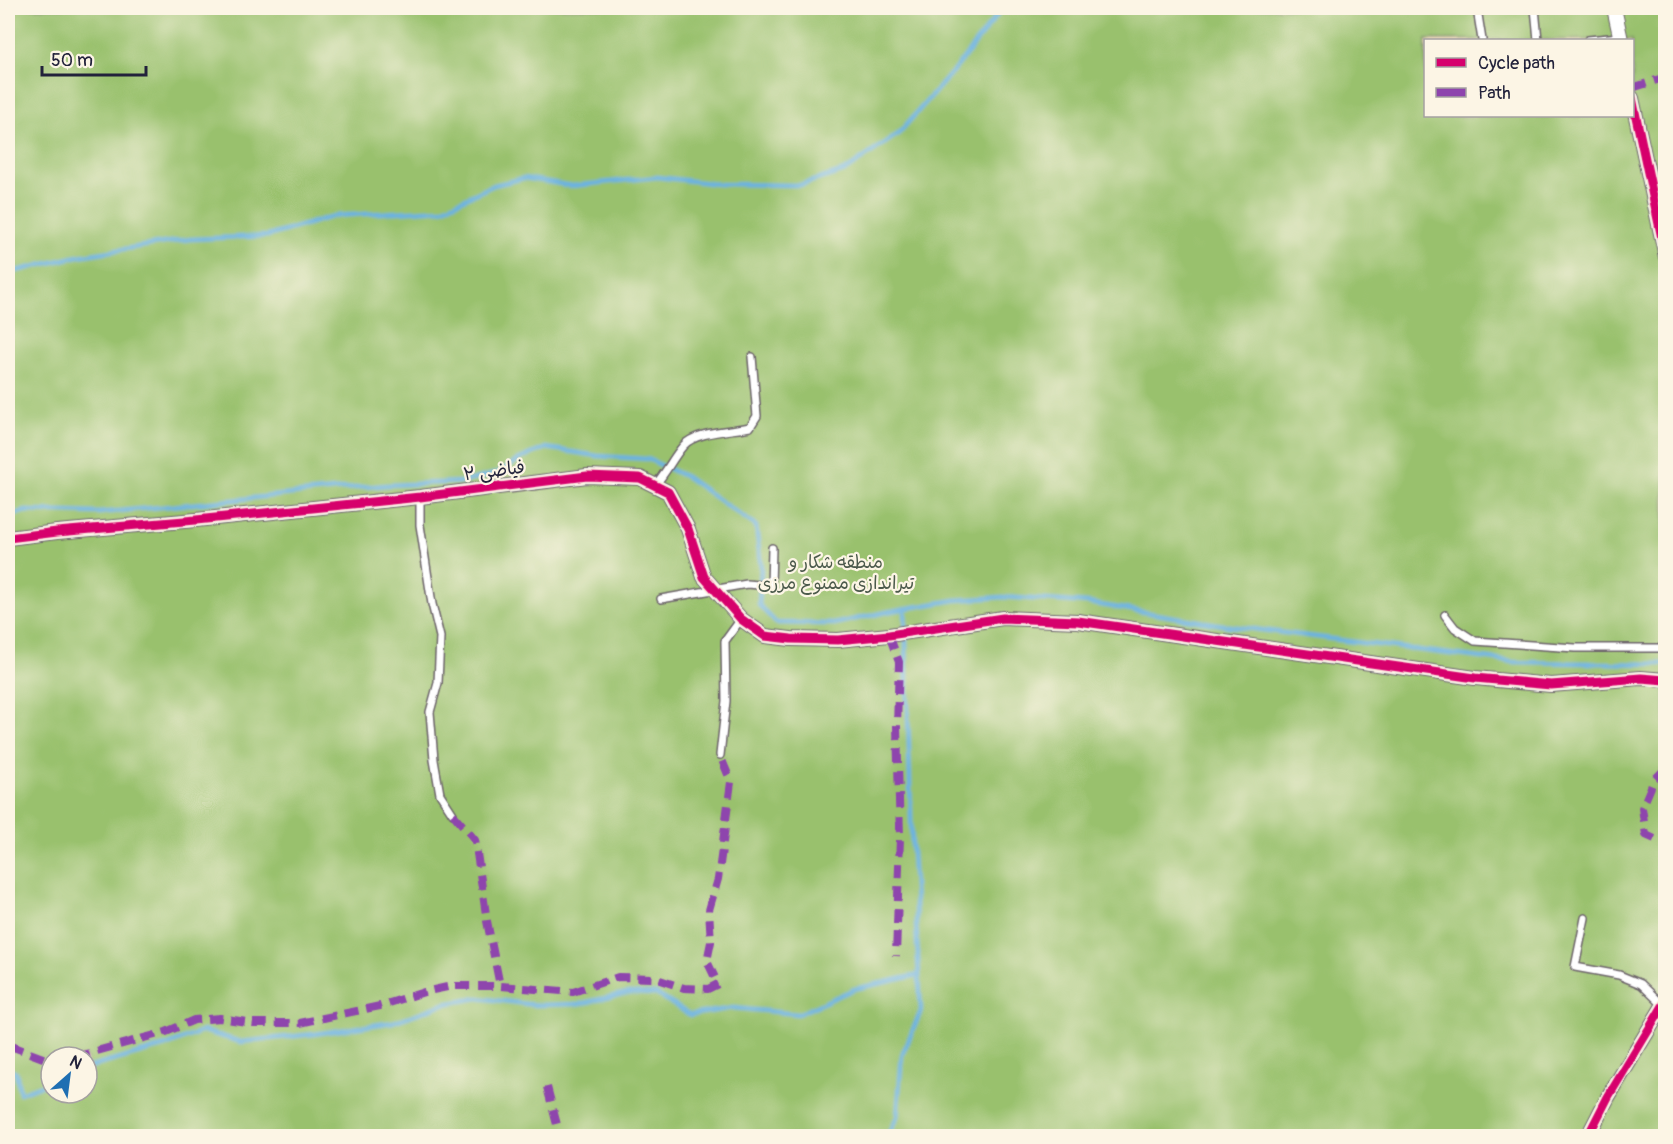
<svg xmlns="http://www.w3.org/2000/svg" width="1673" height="1144" viewBox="0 0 1673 1144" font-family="Pangolin,'Playpen Sans Arabic',sans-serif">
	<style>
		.green { fill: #99c16d; stroke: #5e7254; stroke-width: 1.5; fill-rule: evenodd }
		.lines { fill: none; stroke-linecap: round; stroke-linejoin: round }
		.stream { stroke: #6bb2e2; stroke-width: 4.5 }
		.lane-casing { stroke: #6c646a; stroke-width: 10 }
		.street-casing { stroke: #6c646a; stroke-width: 16 }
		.lane { stroke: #fff; stroke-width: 7 }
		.street { stroke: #fff; stroke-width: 14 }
		.quiet { stroke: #8e44ad; stroke-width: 8; stroke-dasharray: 15 8; stroke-linecap: butt }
		.cycleway-casing { stroke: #fcf5e5; stroke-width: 13 }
		.cycleway { stroke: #d6006c; stroke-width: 9 }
		.labels { text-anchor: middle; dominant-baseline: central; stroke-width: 4.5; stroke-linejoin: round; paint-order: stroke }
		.street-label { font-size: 18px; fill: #22223b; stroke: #fcf5e5 }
		.park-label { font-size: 18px; fill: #4c5a4c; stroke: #fcf5e5 }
	</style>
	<rect width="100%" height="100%" fill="#fcf5e5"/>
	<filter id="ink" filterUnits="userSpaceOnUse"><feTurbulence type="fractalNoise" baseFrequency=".0167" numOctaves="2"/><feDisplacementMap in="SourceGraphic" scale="12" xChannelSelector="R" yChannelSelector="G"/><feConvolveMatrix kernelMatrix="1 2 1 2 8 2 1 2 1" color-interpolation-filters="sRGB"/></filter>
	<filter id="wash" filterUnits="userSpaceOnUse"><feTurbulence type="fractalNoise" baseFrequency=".008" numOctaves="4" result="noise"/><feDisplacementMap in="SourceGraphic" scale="24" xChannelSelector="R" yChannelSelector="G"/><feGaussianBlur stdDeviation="1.35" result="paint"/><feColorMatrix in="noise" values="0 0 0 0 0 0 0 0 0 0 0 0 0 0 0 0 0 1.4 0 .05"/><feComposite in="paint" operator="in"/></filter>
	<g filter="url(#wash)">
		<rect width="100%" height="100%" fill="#f4dec1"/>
		<path class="green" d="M8,8H1665V1136H8ZM1426,40H1632V116H1426ZM51,1057H87V1093H51Z"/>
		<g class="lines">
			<g class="stream">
				<polyline points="8,273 78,256 191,239 268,236 334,216 442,209 494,185 524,178 572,186 657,177 719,184 800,185 845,171 898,134 955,69 997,15 1000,8"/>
				<polyline points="8,516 26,511 99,513 386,485 464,482 498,473 520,459 546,448 598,456 648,459 686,477 756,526 761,567 759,605 776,623 834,624 891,611 955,600 1003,597 1088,603 1230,626 1513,662 1666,664"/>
				<polyline points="8,1068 16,1072 20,1093 51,1081"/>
				<polyline points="87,1068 166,1046 203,1031 241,1042 314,1034 393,1022 444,1004 478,998 535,1005 579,1004 627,993 656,994 690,1015 733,1008 798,1014 854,989 918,975"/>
				<polyline points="887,1136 897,1118 902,1055 921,1011 912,851 905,609"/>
			</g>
		</g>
	</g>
	<g filter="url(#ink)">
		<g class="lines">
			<defs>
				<g id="lane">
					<polyline points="1535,8 1538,40"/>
					<polyline points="1478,15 1482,40"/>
					<polyline points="1588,40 1620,37"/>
					<path d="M655,485C666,473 672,459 683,446C695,431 732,431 750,427L757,416L752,357"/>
					<polyline points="420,497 420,525 432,604 440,637 438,683 430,712 434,760 440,794 453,814"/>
					<polyline points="661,599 747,584 771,586 772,548"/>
					<polyline points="1445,615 1455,628 1475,641 1575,648 1666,648"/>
					<polyline points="720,755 726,701 725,641 741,619"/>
					<polyline points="1585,918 1575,967 1619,975 1641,984 1664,1006"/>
				</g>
				<g id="street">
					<polyline points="1614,8 1621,40"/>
					<polyline points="1632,98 1666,257"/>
					<polyline points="8,538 57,532 196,520 420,497 587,476 640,478 668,492 688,529 704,577 741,619 765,636 791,639 838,640 889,635 1003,618 1078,621 1475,678 1551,685 1641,678 1666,680"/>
					<polyline points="1588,1136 1608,1097 1666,1001"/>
				</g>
			</defs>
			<use href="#lane" class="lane-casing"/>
			<use href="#street" class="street-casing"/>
			<use href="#lane" class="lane"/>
			<use href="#street" class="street"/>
			<g class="quiet">
				<polyline points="1632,88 1666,77"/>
				<polyline points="889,635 899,662 897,726 900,837 896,956"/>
				<polyline points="1666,768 1654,780 1642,808 1646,835 1657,840 1666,841"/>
				<polyline points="453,814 475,840 487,921 500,986"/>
				<polyline points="8,1045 48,1060 51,1060"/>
				<polyline points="75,1057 166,1032 194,1020 220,1018 253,1023 300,1023 380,1006 424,992 452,986 500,986 573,992 618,977 654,978 684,988 708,989 718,984 707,961 711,942 709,910 718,879 731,782 720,755"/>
				<polyline points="547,1087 560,1136"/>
			</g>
			<defs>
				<g id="cycleway">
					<polyline points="1632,98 1666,257"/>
					<polyline points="8,538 57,532 196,520 420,497 587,476 640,478 668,492 688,529 704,577 741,619 765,636 791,639 838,640 889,635 1003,618 1078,621 1475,678 1551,685 1641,678 1666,680"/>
					<polyline points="1588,1136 1608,1097 1666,1001"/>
				</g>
			</defs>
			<use href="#cycleway" class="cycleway-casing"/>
			<use href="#cycleway" class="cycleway"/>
		</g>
	</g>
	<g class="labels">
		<g class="street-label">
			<text transform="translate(494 471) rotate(-7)">فیاضی ۲</text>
		</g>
		<g class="park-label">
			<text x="836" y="562">منطقه شکار و<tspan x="836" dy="21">تیراندازی ممنوع مرزی</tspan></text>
		</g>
	</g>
	<rect width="1673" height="1144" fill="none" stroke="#fcf5e5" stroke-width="30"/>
	<rect x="1424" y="39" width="210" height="78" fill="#fcf5e5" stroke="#a5a1a1" stroke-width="1.5"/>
	<rect x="1436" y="58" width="30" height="9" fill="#d6006c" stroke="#a5a1a1" stroke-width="1.5"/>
	<text x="1478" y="69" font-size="18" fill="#22223b">Cycle path</text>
	<rect x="1436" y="88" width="30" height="9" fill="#8e44ad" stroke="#a5a1a1" stroke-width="1.5"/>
	<text x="1478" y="99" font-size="18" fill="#22223b">Path</text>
	<g transform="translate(69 1075) rotate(28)"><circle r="28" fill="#fcf5e5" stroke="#a5a1a1" stroke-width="1.5"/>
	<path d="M0-4.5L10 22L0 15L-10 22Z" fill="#1f6fb2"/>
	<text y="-9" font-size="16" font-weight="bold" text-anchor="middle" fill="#22223b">N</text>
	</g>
	<path d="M42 66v9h104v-9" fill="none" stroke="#22223b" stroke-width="3"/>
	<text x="51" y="66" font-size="18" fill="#22223b" stroke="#fcf5e5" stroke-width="4.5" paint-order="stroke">50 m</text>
</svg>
